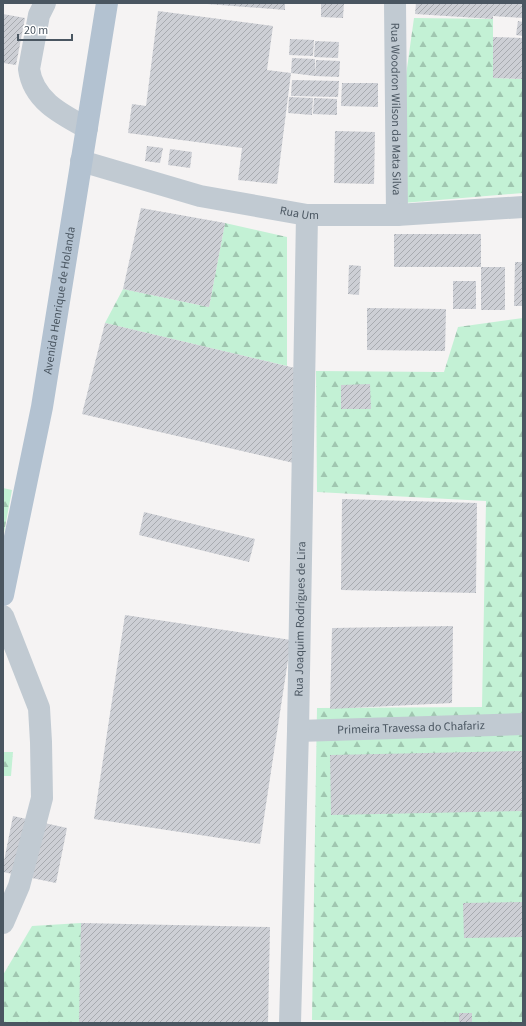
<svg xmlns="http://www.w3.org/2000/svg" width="526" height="1026" viewBox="0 0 526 1026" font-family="'Source Sans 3',sans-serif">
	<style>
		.forest { fill: url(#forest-firs) }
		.building { fill: url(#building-hatch) }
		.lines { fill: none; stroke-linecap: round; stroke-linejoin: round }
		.minor { stroke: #c1cad2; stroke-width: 22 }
		.major { stroke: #b3c2d1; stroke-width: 22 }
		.labels { text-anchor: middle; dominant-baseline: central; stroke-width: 4; stroke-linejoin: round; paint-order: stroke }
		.street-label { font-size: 12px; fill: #4a5661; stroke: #fff }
	</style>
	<defs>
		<pattern id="forest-firs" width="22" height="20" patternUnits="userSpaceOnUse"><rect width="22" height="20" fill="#c3f1d5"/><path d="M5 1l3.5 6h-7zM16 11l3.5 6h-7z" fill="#a0c6b0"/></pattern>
		<pattern id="building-hatch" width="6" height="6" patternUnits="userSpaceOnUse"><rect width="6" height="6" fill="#cdcfd5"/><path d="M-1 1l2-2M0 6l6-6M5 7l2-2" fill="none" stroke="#a8abb0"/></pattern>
	</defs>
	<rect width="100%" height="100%" fill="#f5f3f3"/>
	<g class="forest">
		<polygon points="414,18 493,19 493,78 523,79 523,193 403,203 401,111"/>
		<polygon points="225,223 287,237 287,366 105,323 123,289 209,307"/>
		<polygon points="523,318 523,1023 312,1020 317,708 482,707 486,501 317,492 316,371 444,372 458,327"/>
		<polygon points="3,488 12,490 3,538"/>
		<polygon points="3,752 13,752 11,776 3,776"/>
		<polygon points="81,923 80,1023 3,1023 3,975 32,926"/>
	</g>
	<g class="building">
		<polygon points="207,3 285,3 285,10 207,4"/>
		<polygon points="321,3 344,3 343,18 321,17"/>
		<polygon points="416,3 523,3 523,18 493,16 493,19 415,14"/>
		<polygon points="158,11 273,26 267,70 291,73 292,58 315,59 315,76 291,73 277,184 238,180 242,148 128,133 132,104 146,106"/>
		<polygon points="3,14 25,18 16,65 3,63"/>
		<polygon points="518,21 523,22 523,36 516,35"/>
		<polygon points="493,37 523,38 523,79 493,78"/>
		<polygon points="290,39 314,40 313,56 289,55"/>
		<polygon points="315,41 339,42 338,58 314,57"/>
		<polygon points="316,60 340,61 339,77 315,76"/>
		<polygon points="292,80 339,81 338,97 291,96"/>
		<polygon points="342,83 378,83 378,107 341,106"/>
		<polygon points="289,97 313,98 312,115 288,113"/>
		<polygon points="314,98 337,99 337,115 313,114"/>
		<polygon points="335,131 375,132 374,184 334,183"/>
		<polygon points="147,146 163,148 160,163 145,161"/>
		<polygon points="170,149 192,152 190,168 168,165"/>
		<polygon points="141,208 225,223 209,307 123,289"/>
		<rect x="394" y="234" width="87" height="33"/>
		<polygon points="515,262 523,262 523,306 514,306"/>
		<polygon points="349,265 361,266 359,295 348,294"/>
		<rect x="481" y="267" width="24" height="43"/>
		<rect x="453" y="281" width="23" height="28"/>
		<polygon points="367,308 446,309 445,351 367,350"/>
		<polygon points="105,323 299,369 298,464 82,414"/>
		<polygon points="370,384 371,409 341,409 341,385"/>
		<polygon points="342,499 477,503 476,593 341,590"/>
		<polygon points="144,512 255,539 249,562 139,535"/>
		<polygon points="125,615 291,640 260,844 94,819"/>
		<polygon points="453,626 452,703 330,709 332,628"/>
		<polygon points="523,751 523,811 331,815 330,755"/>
		<polygon points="13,816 67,828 56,883 3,872 3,866"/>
		<polygon points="523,902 523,937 464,938 463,903"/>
		<polygon points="81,923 270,927 268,1023 79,1023"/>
		<rect x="459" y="1013" width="13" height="10"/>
	</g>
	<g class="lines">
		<g class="minor">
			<path d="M45,3L39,15L29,69C33,100 61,114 87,128"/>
			<path id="s1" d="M395,3L397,215"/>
			<path id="s2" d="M81,161L200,196L307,215H397L523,207"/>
			<polyline points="3,616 39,708 41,742 42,798 19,886 3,923"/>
			<path id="s3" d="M298,731L523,724"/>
			<path id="s4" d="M290,1023L298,731L307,215"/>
		</g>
		<path class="major" id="s5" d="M3,595L42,407L107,3"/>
	</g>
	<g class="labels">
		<g class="street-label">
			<text stroke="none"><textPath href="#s1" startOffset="106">Rua Woodron Wilson da Mata Silva</textPath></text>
			<text stroke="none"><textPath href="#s2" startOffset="225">Rua Um</textPath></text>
			<text stroke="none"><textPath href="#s5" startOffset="300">Avenida Henrique de Holanda</textPath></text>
			<text stroke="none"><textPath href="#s4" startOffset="404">Rua Joaquim Rodrigues de Lira</textPath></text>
			<text stroke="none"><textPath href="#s3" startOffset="113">Primeira Travessa do Chafariz</textPath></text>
		</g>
	</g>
	<rect width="526" height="1026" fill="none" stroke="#4a5661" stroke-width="8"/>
	<path d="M18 34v6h54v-6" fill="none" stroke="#4a5661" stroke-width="2"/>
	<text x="24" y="34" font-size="12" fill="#4a5661" stroke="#ffffff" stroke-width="3" paint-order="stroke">20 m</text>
</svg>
